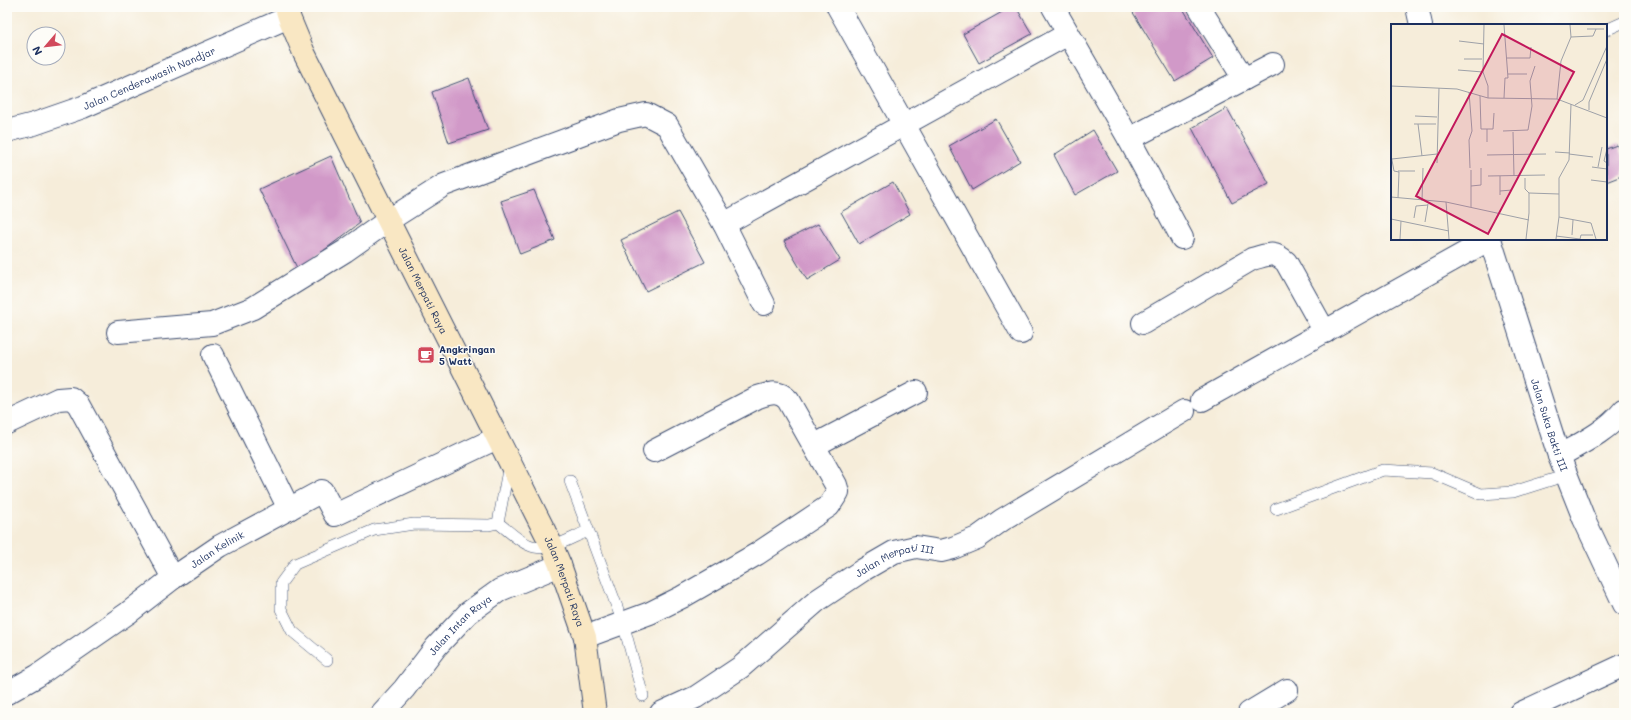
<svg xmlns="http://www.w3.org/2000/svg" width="1631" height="720" viewBox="0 0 1631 720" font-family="Mali,sans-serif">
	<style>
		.building { fill: #d199c8 }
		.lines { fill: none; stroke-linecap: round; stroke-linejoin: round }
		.service-casing { stroke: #3c4c71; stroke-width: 12 }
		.minor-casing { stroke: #3c4c71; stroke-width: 24 }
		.secondary-casing { stroke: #3c4c71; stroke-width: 24 }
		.service { stroke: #fff; stroke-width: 11 }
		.minor { stroke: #fff; stroke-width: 22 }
		.secondary { stroke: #f9e7c3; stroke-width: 22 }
		.labels { text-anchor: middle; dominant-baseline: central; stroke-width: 3; stroke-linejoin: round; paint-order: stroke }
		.street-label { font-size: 10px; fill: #1b2f5e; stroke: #fdfcf7 }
		.poi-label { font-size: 10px; font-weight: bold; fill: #1b2f5e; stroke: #fdfcf7; text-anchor: start }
		.inset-road { fill: none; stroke: #9ea1a8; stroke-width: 1 }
		.view { fill: #c2185b; fill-opacity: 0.15; stroke: #c2185b; stroke-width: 2 }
		.inset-edge { fill: none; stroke: #1b2f5e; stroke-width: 2 }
	</style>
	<rect width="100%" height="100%" fill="#fdfcf7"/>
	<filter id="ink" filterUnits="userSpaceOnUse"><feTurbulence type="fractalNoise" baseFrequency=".025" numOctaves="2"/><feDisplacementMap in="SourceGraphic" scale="8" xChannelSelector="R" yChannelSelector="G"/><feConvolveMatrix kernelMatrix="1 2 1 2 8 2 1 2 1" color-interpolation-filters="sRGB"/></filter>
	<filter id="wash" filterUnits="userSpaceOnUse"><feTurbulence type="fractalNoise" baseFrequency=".012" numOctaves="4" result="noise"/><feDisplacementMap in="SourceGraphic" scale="16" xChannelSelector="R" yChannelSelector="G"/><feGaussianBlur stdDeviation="0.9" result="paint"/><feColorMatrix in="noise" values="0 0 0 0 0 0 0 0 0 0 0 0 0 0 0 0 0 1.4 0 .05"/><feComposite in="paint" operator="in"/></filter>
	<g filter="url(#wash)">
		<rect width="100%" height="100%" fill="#f6edda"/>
		<g id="blocks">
			<g class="building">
				<polygon points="1011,7 1016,7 1032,34 979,63 963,34"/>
				<polygon points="1138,7 1182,7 1213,58 1175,81 1132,11"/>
				<polygon points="469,78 488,130 449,143 432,92"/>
				<polygon points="1227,108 1269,184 1232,203 1192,128"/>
				<polygon points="996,119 1020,161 972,190 949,146"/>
				<polygon points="1093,130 1117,171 1075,195 1054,155"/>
				<polygon points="1617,145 1624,161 1624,175 1606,182 1606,149"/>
				<polygon points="331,156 360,223 298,270 259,189"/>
				<polygon points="893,182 910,214 859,244 841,212"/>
				<polygon points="534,190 555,240 520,254 501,201"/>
				<polygon points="678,212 705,262 646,291 621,240"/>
				<polygon points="818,224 840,260 807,280 784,241"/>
			</g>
		</g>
	</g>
	<g filter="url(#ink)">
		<use href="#blocks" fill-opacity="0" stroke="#3c4c71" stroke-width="1"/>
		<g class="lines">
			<defs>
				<g id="service">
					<polyline points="1606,30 1624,22"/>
					<polyline points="570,481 623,623 643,696"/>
					<polyline points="1276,509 1383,470 1432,473 1481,494 1513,492 1567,475"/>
					<path d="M498,523C508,530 518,541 529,545C548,554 570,538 588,531"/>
					<polyline points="327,660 292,631 281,609 281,583 295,564 374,530 414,524 489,525 498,523 509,465"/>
				</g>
				<g id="minor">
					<polyline points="838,7 1021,333"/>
					<polyline points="1053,7 1129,139 1182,238"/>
					<polyline points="1199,7 1244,79"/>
					<polyline points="1417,7 1421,25"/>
					<path id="s1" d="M7,131L34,124L83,107L289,17"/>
					<polyline points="1129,139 1273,64"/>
					<polyline points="724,224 1068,34"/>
					<path id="s2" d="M1490,239L1559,456L1584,519L1624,604"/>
					<path d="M1143,323L1252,259C1268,255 1273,250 1286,262L1325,332"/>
					<polyline points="118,332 212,324 253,308 345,251 389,220 444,185 619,120 646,114 667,125 724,224 764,304"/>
					<polyline points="213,355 289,509"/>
					<polyline points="1202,400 1490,239"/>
					<polyline points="7,423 58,399 71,398 78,404 173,578"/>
					<polyline points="815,445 916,392"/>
					<path d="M1559,456C1582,443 1607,431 1624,410"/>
					<path d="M585,637L650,613L682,597L757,554L829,506L838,492L836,485L788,400C779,390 770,393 758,397L654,451"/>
					<path id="s3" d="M7,693L37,676L128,613L173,578L220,546L322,491L335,515L497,438"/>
					<path id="s4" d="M382,713L404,689L436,647L468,613L500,590L560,565"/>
					<path id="s5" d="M661,713L696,697L741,667L818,600L863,570L894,552L916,547L941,551L953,548L977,538L1002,520L1184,411"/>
					<polyline points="1249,713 1287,690"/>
					<polyline points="1521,713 1624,665"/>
				</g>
				<g id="secondary">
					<path id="s6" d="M286,7L289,17L304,53L552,546L560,565L585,637L595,713"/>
				</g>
			</defs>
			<use href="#service" class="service-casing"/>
			<use href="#minor" class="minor-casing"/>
			<use href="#secondary" class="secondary-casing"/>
			<use href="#service" class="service"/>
			<use href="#minor" class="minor"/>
			<use href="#secondary" class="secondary"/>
		</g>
	</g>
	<defs>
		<symbol id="cafe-square" viewBox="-11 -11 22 22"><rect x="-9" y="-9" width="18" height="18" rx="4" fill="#d1495b" stroke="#fdfcf7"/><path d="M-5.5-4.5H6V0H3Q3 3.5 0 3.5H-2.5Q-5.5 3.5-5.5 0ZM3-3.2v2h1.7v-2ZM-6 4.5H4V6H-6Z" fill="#fff"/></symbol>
	</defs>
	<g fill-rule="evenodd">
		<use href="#cafe-square" x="416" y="345" width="20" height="20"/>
	</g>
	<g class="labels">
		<g class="street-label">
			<text stroke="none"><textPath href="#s1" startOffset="152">Jalan Cenderawasih Nandjar</textPath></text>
			<text stroke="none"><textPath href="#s6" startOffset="315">Jalan Merpati Raya</textPath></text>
			<text stroke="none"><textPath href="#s2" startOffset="195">Jalan Suka Bakti III</textPath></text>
			<text stroke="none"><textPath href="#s3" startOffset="255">Jalan Kelinik</textPath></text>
			<text stroke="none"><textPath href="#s5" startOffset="283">Jalan Merpati III</textPath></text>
			<text stroke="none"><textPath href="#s6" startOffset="639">Jalan Merpati Raya</textPath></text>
			<text stroke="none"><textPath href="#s4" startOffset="118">Jalan Intan Raya</textPath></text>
		</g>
		<g class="poi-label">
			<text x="439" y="349">Angkringan<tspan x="439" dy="12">5 Watt</tspan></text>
		</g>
	</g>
	<g transform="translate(1391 24)">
		<rect width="216" height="216" fill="#f6edda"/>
		<path class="inset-road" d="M93,1L92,48L97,62V74M196,5H213M180,13L202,12L205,5M68,17L93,20M116,34H139L140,23M73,35H91M67,46L92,48M117,50H136M0,62L66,65L97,74L166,75L216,94M78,68L81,107L78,116L79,144M89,72L90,105H102L103,89M113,74L114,54H117L113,1M166,75L170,37L180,13L179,1M184,81L192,76L216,22M198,86V78L216,35M24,92L46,93M23,100H45M27,100L31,132M112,107L137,106L141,82L139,57L144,42M122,108L123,152M96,118V105M216,125L213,137L216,139M164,128L179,129M178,130L202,133M0,131L3,147L8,148L7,174M96,131L155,130M1,135L46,130M46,139L48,64M201,143L216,145M207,143L211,123M80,146V183M7,147H24M97,152L154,151M134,154V165L138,169V189L135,215M200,156L216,158M80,162L90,161V144M109,167L121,166M138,169L168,170M109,171V152M0,173L55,178L138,196M31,177L32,144M55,178L58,215M168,193L200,199L205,215M23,194L25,182L37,181M0,195L58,207M34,198L37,180M181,211L182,196M165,212L189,215L190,211H202M9,215L10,197M165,215L168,193V154L178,136L180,80"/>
		<path class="view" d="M111,10L183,48L97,210L25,172Z"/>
		<rect width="216" height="216" class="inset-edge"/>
	</g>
	<rect width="1631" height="720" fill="none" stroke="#fdfcf7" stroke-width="24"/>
	<g transform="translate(46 46) rotate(242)"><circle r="19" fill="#fdfcf7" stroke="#a3aaba"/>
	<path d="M0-3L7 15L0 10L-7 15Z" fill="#d1495b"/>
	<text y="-6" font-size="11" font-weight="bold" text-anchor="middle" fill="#1b2f5e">N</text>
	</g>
</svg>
